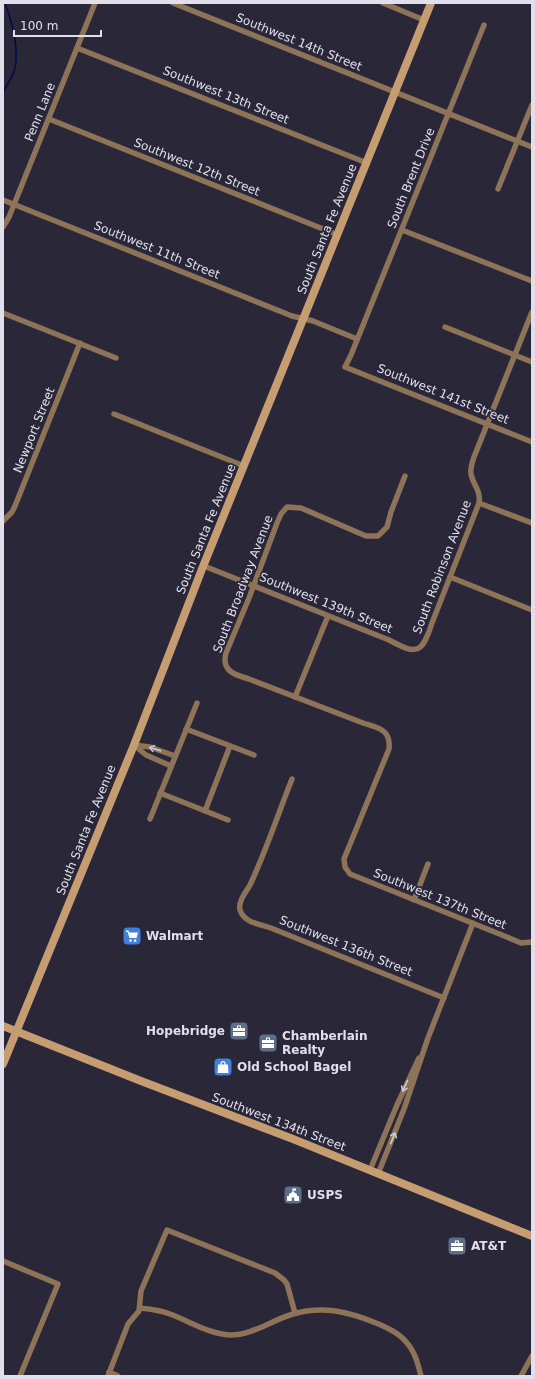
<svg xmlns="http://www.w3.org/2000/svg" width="535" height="1379" viewBox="0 0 535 1379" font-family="'DejaVu Sans',sans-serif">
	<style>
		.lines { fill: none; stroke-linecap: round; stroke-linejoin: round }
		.stream { stroke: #010a48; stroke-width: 1.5 }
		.minor { stroke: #8d7358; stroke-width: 5.5 }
		.secondary { stroke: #c69c71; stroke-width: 8 }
		.oneway { stroke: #cfc9ce }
		.labels { text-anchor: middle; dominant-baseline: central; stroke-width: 3.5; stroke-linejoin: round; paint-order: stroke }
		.street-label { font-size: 12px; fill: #e0dfeb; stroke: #2a2739 }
		.poi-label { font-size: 12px; font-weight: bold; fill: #e0dfeb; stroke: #2a2739; text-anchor: start }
	</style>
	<rect width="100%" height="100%" fill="#2a2739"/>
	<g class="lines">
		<path class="stream" d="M3,93C6,85 13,77 15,68C19,47 12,22 5,3"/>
		<g class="minor">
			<polyline points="173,3 532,147"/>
			<polyline points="383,3 424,20"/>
			<polyline points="484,25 351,355 345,367 532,442"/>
			<polyline points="77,48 367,163"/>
			<polyline points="49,119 338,235"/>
			<polyline points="498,189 532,105"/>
			<polyline points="3,200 292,316 313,321 357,339"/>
			<polyline points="3,227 9,217 95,3"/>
			<polyline points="402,230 532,281"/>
			<polyline points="3,313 116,358"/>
			<polyline points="445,327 532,362"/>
			<polyline points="114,414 244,466"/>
			<path d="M405,476L391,512L387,527L378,536H366L301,508L287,507L281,514L277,523L249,598L226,653C221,671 235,675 249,679L363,723C378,728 391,729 389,749L344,859L345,867L350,874L502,935L521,943L532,942"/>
			<polyline points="479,503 532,523"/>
			<polyline points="3,521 12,512 15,506 80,343"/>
			<path d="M204,566L389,640C417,655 422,654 432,623L479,503C481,490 473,485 471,474C470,468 472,463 474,457L532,312"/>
			<polyline points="450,577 532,610"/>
			<polyline points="295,697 328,616"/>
			<polyline points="186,729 254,755"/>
			<polyline points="134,745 150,747 175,756"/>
			<polyline points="134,745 146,755 171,766"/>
			<path d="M292,779C278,814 266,851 250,885C246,892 238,901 240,910C244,923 260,924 271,928L444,998"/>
			<polyline points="160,793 228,820"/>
			<polyline points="205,811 230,746"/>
			<polyline points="150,819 197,703"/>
			<polyline points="414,900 428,864"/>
			<polyline points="370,1170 397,1105 419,1058"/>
			<polyline points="378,1174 404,1109 428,1038 473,923"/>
			<polyline points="3,1261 58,1284 20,1376"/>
			<path d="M140,1308C150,1309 160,1310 170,1314C189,1321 209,1334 230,1335C253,1335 272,1320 293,1314C323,1305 349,1312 376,1323C388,1328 399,1333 407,1343C415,1352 418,1364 421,1376"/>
			<polyline points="109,1372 118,1376"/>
			<polyline points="108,1376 128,1324 139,1311 141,1291 167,1230 275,1273 284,1280 287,1284 295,1313"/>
			<polyline points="521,1376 532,1356"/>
		</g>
		<g class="secondary">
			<polyline points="3,1026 141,1081 293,1139 532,1236"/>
			<polyline points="3,1064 134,745 202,569 431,3"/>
		</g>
	</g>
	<defs><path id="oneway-shaft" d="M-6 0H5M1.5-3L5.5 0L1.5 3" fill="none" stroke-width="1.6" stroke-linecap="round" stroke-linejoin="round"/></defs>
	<g class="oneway">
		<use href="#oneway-shaft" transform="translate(155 749) rotate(-162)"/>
		<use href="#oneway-shaft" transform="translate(405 1086) rotate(114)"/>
		<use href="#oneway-shaft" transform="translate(393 1138) rotate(-68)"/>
	</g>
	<defs>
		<symbol id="supermarket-square" viewBox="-11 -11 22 22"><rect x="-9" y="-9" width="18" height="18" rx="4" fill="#3f7fe0" stroke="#2a2739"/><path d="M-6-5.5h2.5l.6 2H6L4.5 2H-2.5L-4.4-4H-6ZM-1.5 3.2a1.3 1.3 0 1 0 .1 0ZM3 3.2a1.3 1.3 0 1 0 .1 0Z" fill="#fff"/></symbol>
		<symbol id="office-square" viewBox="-11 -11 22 22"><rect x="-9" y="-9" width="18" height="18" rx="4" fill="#5c6f8a" stroke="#2a2739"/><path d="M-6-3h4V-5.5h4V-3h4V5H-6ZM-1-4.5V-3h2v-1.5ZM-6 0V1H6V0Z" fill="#fff"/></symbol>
		<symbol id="shop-square" viewBox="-11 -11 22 22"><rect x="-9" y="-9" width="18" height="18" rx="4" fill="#3f7fe0" stroke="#2a2739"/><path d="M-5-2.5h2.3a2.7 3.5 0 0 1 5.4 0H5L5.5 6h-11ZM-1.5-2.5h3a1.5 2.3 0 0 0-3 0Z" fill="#fff"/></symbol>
		<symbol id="civic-square" viewBox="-11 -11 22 22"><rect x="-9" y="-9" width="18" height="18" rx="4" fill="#5c6f8a" stroke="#2a2739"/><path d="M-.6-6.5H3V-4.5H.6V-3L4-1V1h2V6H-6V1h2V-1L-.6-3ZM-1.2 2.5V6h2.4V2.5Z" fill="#fff"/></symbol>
	</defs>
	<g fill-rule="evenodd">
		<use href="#supermarket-square" x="121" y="925" width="22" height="22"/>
		<use href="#office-square" x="228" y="1020" width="22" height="22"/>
		<use href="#office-square" x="257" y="1032" width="22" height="22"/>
		<use href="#shop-square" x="212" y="1056" width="22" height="22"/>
		<use href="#civic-square" x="282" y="1184" width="22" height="22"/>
		<use href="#office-square" x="446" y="1235" width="22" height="22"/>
	</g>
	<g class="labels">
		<g class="street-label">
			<text transform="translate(299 42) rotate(22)">Southwest 14th Street</text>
			<text transform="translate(226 95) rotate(22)">Southwest 13th Street</text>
			<text transform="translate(40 112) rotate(-68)">Penn Lane</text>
			<text transform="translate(197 167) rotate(22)">Southwest 12th Street</text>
			<text transform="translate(411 178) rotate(-68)">South Brent Drive</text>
			<text transform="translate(327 229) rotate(-68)">South Santa Fe Avenue</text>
			<text transform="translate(157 250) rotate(22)">Southwest 11th Street</text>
			<text transform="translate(443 394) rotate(22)">Southwest 141st Street</text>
			<text transform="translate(34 430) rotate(-68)">Newport Street</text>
			<text transform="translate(206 529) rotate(-68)">South Santa Fe Avenue</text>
			<text transform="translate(442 567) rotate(-69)">South Robinson Avenue</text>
			<text transform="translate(243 584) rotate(-69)">South Broadway Avenue</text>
			<text transform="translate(326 603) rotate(22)">Southwest 139th Street</text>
			<text transform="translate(86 830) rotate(-68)">South Santa Fe Avenue</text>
			<text transform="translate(440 899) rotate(22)">Southwest 137th Street</text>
			<text transform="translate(346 946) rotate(22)">Southwest 136th Street</text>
			<text transform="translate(279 1122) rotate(21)">Southwest 134th Street</text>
		</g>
		<g class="poi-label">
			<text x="146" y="936">Walmart</text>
			<text x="225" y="1031" text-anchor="end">Hopebridge</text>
			<text x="282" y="1036">Chamberlain<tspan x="282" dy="14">Realty</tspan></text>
			<text x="237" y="1067">Old School Bagel</text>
			<text x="307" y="1195">USPS</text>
			<text x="471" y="1246">AT&amp;T</text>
		</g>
	</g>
	<rect width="535" height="1379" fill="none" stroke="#e0dfeb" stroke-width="8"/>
	<path d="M14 30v6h87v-6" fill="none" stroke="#e0dfeb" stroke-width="2"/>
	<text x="20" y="30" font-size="12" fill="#e0dfeb" stroke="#2a2739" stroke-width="3" paint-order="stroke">100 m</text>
</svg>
